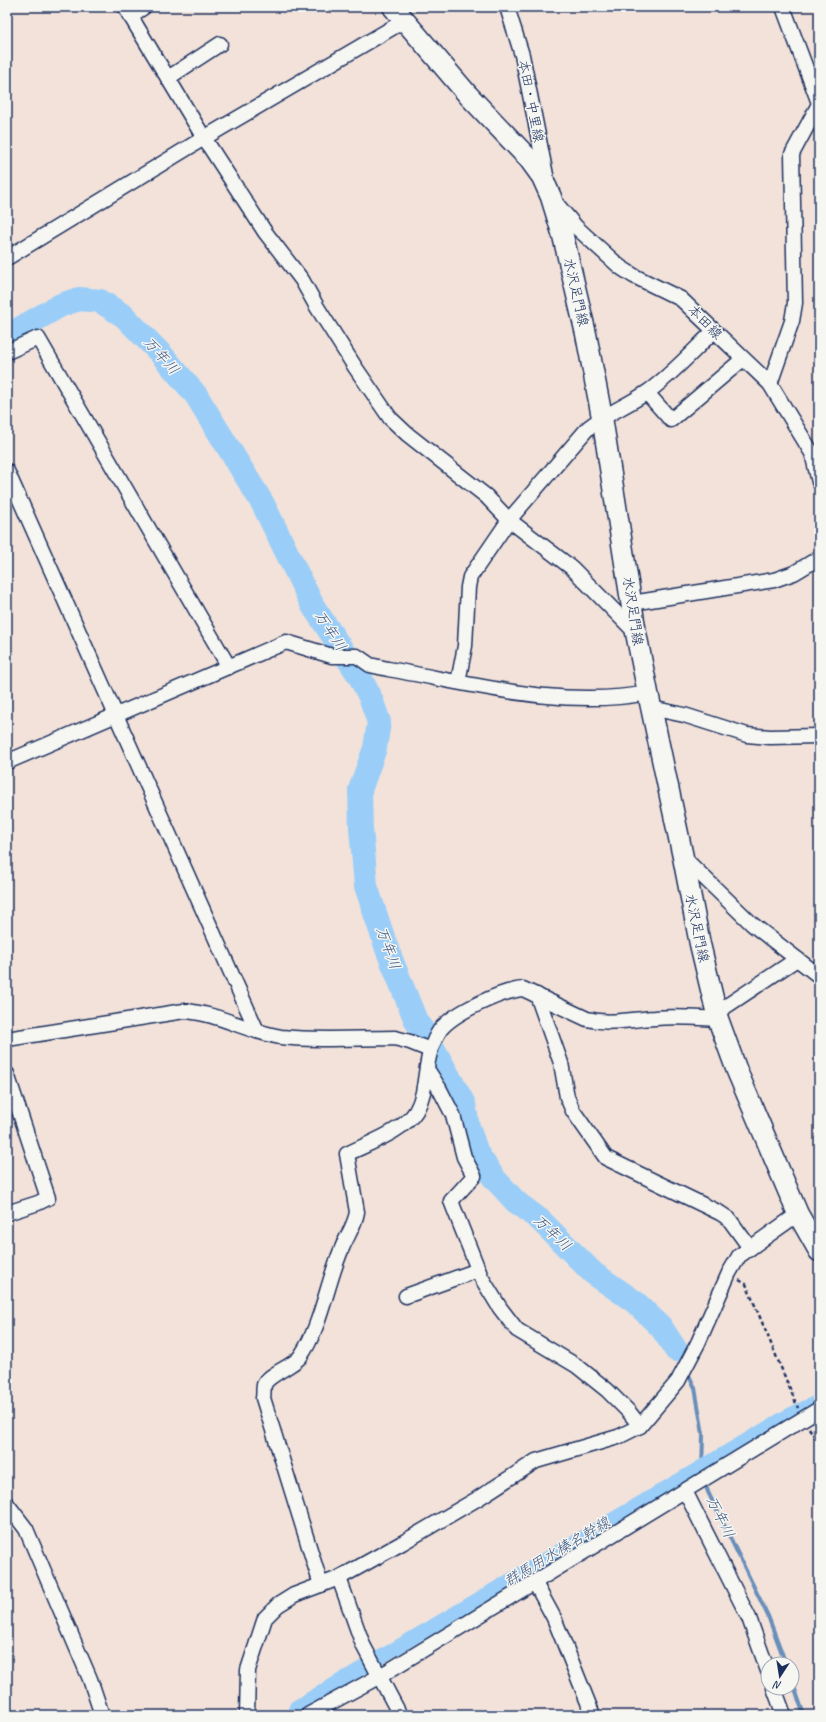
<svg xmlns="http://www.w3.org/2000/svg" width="826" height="1722" viewBox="0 0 826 1722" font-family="Caveat,'Klee One',sans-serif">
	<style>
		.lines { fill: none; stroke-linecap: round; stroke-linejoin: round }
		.stream { stroke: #678eba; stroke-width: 4 }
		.canal { stroke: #9acef8; stroke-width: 14 }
		.river { stroke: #9acef8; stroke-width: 24 }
		.minor-casing { stroke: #1b2f5e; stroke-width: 17 }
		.secondary-casing { stroke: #1b2f5e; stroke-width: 23 }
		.path { stroke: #1b2f5e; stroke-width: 2.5; stroke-dasharray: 4 3; stroke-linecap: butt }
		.minor { stroke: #f6f6f2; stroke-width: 14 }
		.secondary { stroke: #f6f6f2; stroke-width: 20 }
		.labels { text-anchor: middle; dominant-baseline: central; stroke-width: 3; stroke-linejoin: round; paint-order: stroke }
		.street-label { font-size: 14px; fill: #1b2f5e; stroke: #f6f6f2 }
		.water-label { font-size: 15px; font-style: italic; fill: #3b5784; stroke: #f6f6f2 }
	</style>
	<rect width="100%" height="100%" fill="#f2e2da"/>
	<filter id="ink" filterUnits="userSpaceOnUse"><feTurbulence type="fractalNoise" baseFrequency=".025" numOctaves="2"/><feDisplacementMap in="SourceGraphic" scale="8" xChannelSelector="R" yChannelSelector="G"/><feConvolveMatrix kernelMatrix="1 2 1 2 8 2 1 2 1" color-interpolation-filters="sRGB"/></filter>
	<g filter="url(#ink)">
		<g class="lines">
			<g class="stream">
				<polyline points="676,1350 683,1363"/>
				<polyline points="687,1371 695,1388 703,1434 702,1474 708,1492 768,1616 786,1664"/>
				<polyline points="7,1658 9,1715"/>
				<polyline points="792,1681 804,1715"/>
			</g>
			<polyline class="canal" points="296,1707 789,1415 819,1401"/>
			<polyline class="river" points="7,336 61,305 79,299 100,301 124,316 162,355 196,395 263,504 313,606 360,677 371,699 379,722 375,748 360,790 361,828 366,886 387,949 416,1021 426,1035 464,1104 468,1127 477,1153 494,1178 516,1202 540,1220 593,1273 635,1302 661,1327 676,1350"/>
			<defs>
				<g id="minor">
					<polyline points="125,7 204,138 265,232 302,280 317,307 355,367 390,418 407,434 486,496 509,520 572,568 636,633"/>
					<polyline points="507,7 522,55 547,180"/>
					<polyline points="783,7 819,103"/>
					<polyline points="130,16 144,7"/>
					<polyline points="168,78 220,44"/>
					<polyline points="555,202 576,227 620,267 634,276 681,299 770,384 812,453 819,482"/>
					<polyline points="7,258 204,138 404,21"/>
					<polyline points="7,352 38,338 229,667"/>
					<polyline points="770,384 792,321 795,303 792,154 819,104"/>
					<polyline points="647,393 671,420 743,359"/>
					<polyline points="7,471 257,1031"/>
					<polyline points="632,603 774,580 794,573 819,558"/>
					<path d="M458,682L465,646L468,587L470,577L509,520L588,428C607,413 629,405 649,391C671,375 694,350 714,331"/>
					<polyline points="651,708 684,715 747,735 770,737 819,736"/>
					<path d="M7,762L286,642L332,656H357L370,665L388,669C473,684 562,709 648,693"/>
					<polyline points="683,857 752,924 819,976"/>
					<polyline points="537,995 561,1063 567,1097 573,1111 606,1158 720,1213 729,1219 750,1248"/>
					<polyline points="716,1013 797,959"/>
					<path d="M7,1039L184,1011C218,1013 248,1032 281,1037C316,1041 359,1038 395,1038L410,1042L430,1050"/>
					<polyline points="427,1069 439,1088 453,1115 464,1157 474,1176 451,1201 481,1277 500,1308 517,1330 577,1366 607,1390 629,1412 640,1426"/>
					<polyline points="7,1074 48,1198 38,1203 7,1213"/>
					<polyline points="406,1296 478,1270"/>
					<polyline points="685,1491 749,1618 768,1671"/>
					<polyline points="7,1504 26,1529 90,1679 102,1715"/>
					<polyline points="339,1578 363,1645 400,1715"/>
					<polyline points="535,1583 554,1618 593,1715"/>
					<path d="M321,1585L263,1398C264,1394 263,1389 264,1385C268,1374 292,1367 300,1357C321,1328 327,1282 342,1248C347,1236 355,1225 357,1212L347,1154C367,1144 404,1131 416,1111C427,1092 424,1070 431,1049C433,1043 436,1036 440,1030C453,1013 501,991 523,989L587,1019C611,1025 632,1019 655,1018C676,1016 697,1018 718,1019"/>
					<polyline points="774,1688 784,1715"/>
					<polyline points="247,1715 248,1670 265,1618 278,1605 294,1595 339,1578 402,1543 477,1499 536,1461 618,1437 640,1426 678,1381 698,1343 729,1273 739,1256 798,1214"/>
					<polyline points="308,1715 380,1676 819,1409"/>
				</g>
				<polyline id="secondary" points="393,7 468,95 529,159 542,177 551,197 563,236 586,334 602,417 636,633 648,693 683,857 700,944 718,1019 737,1071 798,1214 819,1251"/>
			</defs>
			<use href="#minor" class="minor-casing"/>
			<use href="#secondary" class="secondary-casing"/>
			<g class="path">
				<polyline points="739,1280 746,1284 798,1408"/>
				<polyline points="809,1428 819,1444"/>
			</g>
			<use href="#minor" class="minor"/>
			<use href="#secondary" class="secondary"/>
		</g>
	</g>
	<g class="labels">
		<g class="street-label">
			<text transform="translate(531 101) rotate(79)">本田・中里線</text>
			<text transform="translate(576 292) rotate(77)">水沢足門線</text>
			<text transform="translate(705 322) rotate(45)">本田線</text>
			<text transform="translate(633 611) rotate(81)">水沢足門線</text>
			<text transform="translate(697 928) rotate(78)">水沢足門線</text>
		</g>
		<g class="water-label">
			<text transform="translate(161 356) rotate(48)">万年川</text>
			<text transform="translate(330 631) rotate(57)">万年川</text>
			<text transform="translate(388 948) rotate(70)">万年川</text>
			<text transform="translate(552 1233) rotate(43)">万年川</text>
			<text transform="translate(720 1517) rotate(64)">万年川</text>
			<text transform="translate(557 1552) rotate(-31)">群馬用水榛名幹線</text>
		</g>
	</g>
	<rect width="826" height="1722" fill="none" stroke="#f6f6f2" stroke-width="24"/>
	<rect x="12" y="12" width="802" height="1698" fill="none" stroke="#1b2f5e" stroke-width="1.5" filter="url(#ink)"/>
	<g transform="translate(780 1676) rotate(192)"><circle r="19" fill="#f6f6f2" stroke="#9ea6b7"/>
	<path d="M0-3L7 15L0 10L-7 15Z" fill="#1b2f5e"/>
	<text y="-6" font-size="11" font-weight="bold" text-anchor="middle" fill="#1b2f5e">N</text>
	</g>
</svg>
